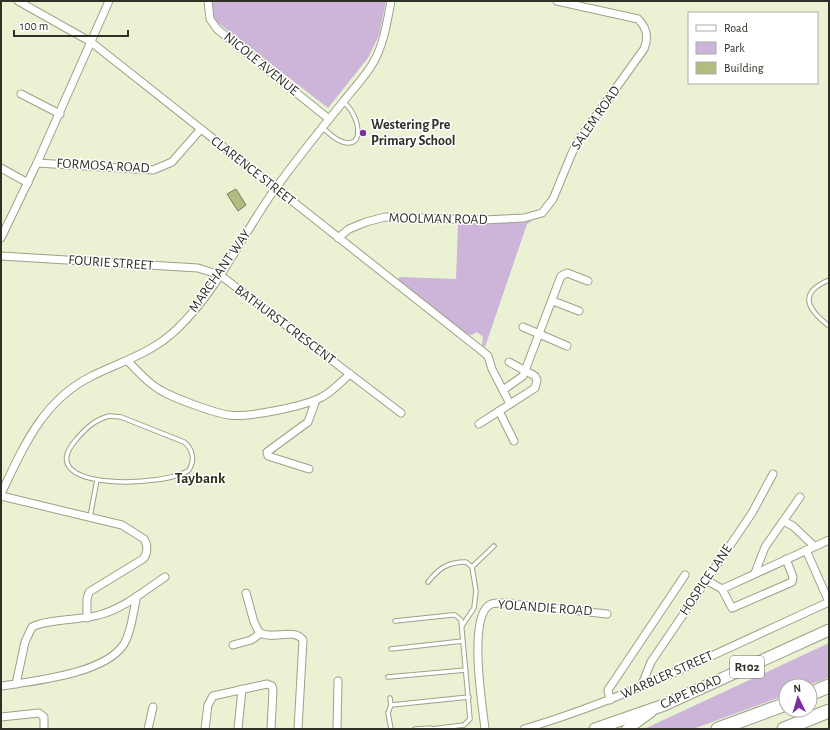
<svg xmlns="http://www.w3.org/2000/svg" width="830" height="730" viewBox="0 0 830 730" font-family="'Alegreya Sans',sans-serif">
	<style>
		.green { fill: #ccb5d9 }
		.building { fill: #b0bd7f; stroke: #757b60 }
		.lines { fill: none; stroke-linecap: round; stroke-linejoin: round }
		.lane-casing { stroke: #9ba286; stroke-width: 5.5 }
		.street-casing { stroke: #9ba286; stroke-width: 9 }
		.secondary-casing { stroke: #9ba286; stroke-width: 12 }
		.primary-casing { stroke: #9ba286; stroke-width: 13 }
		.highway-casing { stroke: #9ba286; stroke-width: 15 }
		.lane { stroke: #fff; stroke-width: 3.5 }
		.street { stroke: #fff; stroke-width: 7 }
		.secondary { stroke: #fff; stroke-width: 10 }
		.primary { stroke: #fff; stroke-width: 11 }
		.highway { stroke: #fff; stroke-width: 13 }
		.poi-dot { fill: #7d2f9f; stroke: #fff; stroke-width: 1.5 }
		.labels { text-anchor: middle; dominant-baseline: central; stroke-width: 3; stroke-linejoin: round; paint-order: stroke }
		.shield { fill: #fff; stroke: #6d6f66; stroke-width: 1 }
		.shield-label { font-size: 13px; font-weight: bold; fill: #2e3125 }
		.street-label { font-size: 14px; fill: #2e3125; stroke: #fff }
		.poi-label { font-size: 14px; font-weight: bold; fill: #2e3125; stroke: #fff; text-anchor: start }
		.neighbourhood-label { font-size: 15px; font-weight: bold; fill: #2c3119; stroke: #fff }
	</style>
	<rect width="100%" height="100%" fill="#ebf2d4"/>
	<g class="green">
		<polygon points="213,1 386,1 379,35 368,58 328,108 213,19 211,12"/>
		<polygon points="532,221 527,224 485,347 482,345 483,337 477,332 472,335 466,334 397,280 400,277 456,279 458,224"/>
		<path d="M829,643V677C813,685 804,686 786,686V695L693,729H644Z"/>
	</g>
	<polygon class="building" points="236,189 246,205 238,211 227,194"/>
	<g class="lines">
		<defs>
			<g id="lane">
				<path d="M323,128C329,133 335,140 343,142C363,148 359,124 353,114C351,109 347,105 343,102"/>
				<path d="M829,280C798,293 807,309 829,326"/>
				<path d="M109,416L121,417L184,442C193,449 195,460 189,470C167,487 32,492 75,441C85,429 94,420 109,416Z"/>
				<polyline points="90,517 97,480"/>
				<polyline points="472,567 494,546"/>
				<path d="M428,582C439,568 448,562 466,562L472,567L476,591L474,608L462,626"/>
				<polyline points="395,621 452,615 455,615 461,620 470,719 464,725 432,729"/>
				<polyline points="391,649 463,641"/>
				<polyline points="388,677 466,670"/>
				<polyline points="390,698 391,705 469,697"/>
				<polyline points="391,705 388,713 391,729"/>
				<polyline points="415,729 431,728"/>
			</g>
			<g id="street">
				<polyline points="18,1 91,42 482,351 488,356 492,369 510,404"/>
				<polyline points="208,1 210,19 217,29 329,119"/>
				<polyline points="21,94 60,114"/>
				<polyline points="37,163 153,170 172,162 200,130"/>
				<polyline points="1,168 28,183"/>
				<polyline points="1,238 37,163 109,1"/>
				<path d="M338,238L349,229L366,222L385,217L483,220L524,218L542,213L553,199L572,153L580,138L644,49C649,37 647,28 638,19L557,1"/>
				<polyline points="1,256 198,268 220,275 401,413"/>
				<polyline points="553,301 579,311"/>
				<polyline points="523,327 567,346"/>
				<path d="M128,361C137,371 146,381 157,388C170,397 214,413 229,415C247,418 306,406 322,397C332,392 341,382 350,374"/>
				<polyline points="503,390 523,376 561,276 567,273 588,281"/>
				<polyline points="499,411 514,441"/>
				<polyline points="479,424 535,388 537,380 535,376 509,362"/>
				<polyline points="309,469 268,456 267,452 308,422 316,400"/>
				<path d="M1,494C23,447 43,400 92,376C122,361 151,354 177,329C218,290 242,235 275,189C297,159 320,130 343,102C353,89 365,77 373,63C384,44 387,22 391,1"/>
				<path d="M1,496L122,525L144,539C148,545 148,554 143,559L89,592L87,599V618"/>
				<polyline points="783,521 793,526 814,546"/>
				<polyline points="755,573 765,547 800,497"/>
				<polyline points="706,580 722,589 829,540"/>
				<polyline points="722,589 732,608 792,582 793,577 786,559"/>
				<path d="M246,593L254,622L259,632C271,641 294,627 303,640L298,729"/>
				<polyline points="233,645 251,640 261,633"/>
				<path d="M16,684L25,642L32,627C46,619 81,620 99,615C123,609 144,591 165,577"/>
				<path d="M1,686C34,681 105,674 124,644C132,631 133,611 137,596"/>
				<polyline points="641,687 651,662 752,513 773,474"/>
				<polyline points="610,700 608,690 685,575"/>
				<polyline points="1,717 39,713 44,717 44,729"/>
				<polyline points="148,729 153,707"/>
				<polyline points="205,729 208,705 213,696 267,684 272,686 273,690 271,729"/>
				<polyline points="238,729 242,689"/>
				<polyline points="337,729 338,681"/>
				<path d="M485,729C482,704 469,622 488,606C492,602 498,603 503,603L607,614"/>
				<path d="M524,729C629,698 729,647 829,602L806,550"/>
			</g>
			<polyline id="secondary" points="627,729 651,712"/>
			<polyline id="primary" points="595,729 664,705 829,630"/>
			<g id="highway">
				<polyline points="810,694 829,686"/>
				<polyline points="718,729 786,704"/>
				<polyline points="784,729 829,711"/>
			</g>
		</defs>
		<use href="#lane" class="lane-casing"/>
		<use href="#street" class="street-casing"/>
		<use href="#secondary" class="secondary-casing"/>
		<use href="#primary" class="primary-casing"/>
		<use href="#highway" class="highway-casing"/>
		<use href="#lane" class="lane"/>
		<use href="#street" class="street"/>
		<use href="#secondary" class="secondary"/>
		<use href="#primary" class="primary"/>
		<use href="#highway" class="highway"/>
	</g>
	<circle class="poi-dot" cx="363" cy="133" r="4"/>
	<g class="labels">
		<rect class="shield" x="730" y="656" width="34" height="22" rx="3"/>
		<g class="shield-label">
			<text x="747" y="667">R102</text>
		</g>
		<g class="street-label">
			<text transform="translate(261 64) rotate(39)">NICOLE AVENUE</text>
			<text transform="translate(596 118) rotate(-55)">SALEM ROAD</text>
			<text transform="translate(103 166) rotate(3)">FORMOSA ROAD</text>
			<text transform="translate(253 171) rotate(38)">CLARENCE STREET</text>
			<text transform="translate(438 219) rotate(1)">MOOLMAN ROAD</text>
			<text transform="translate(111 263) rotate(4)">FOURIE STREET</text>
			<text transform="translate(220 271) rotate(-55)">MARCHANT WAY</text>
			<text transform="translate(285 325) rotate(37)">BATHURST CRESCENT</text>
			<text transform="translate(706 580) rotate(-56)">HOSPICE LANE</text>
			<text transform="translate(545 608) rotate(4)">YOLANDIE ROAD</text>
			<text transform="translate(667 675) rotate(-24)">WARBLER STREET</text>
			<text transform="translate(691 692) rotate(-24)">CAPE ROAD</text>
		</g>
		<g class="poi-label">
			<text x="371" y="125">Westering Pre<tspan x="371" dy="16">Primary School</tspan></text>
		</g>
		<g class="neighbourhood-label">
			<text x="200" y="478">Taybank</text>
		</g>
	</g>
	<rect width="830" height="730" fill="none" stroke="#2e3125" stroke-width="4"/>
	<rect x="688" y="12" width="130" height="72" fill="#ffffff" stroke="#abada8"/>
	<rect x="696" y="25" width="20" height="6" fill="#ffffff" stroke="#abada8"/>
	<text x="724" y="32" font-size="12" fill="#2e3125">Road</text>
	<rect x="696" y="42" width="20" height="12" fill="#ccb5d9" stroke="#abada8"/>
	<text x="724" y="52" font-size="12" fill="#2e3125">Park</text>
	<rect x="696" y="62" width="20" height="12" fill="#b0bd7f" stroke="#abada8"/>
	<text x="724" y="72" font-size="12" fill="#2e3125">Building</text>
	<g transform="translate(798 698) rotate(355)"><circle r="19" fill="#ffffff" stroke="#abada8"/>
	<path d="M0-3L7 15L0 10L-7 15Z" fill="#7d2f9f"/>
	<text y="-6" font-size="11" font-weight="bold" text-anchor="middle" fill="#2e3125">N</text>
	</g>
	<path d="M14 30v6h114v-6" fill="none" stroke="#2e3125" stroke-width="2"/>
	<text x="20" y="30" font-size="12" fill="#2e3125" stroke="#ffffff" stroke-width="3" paint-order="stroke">100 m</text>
</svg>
